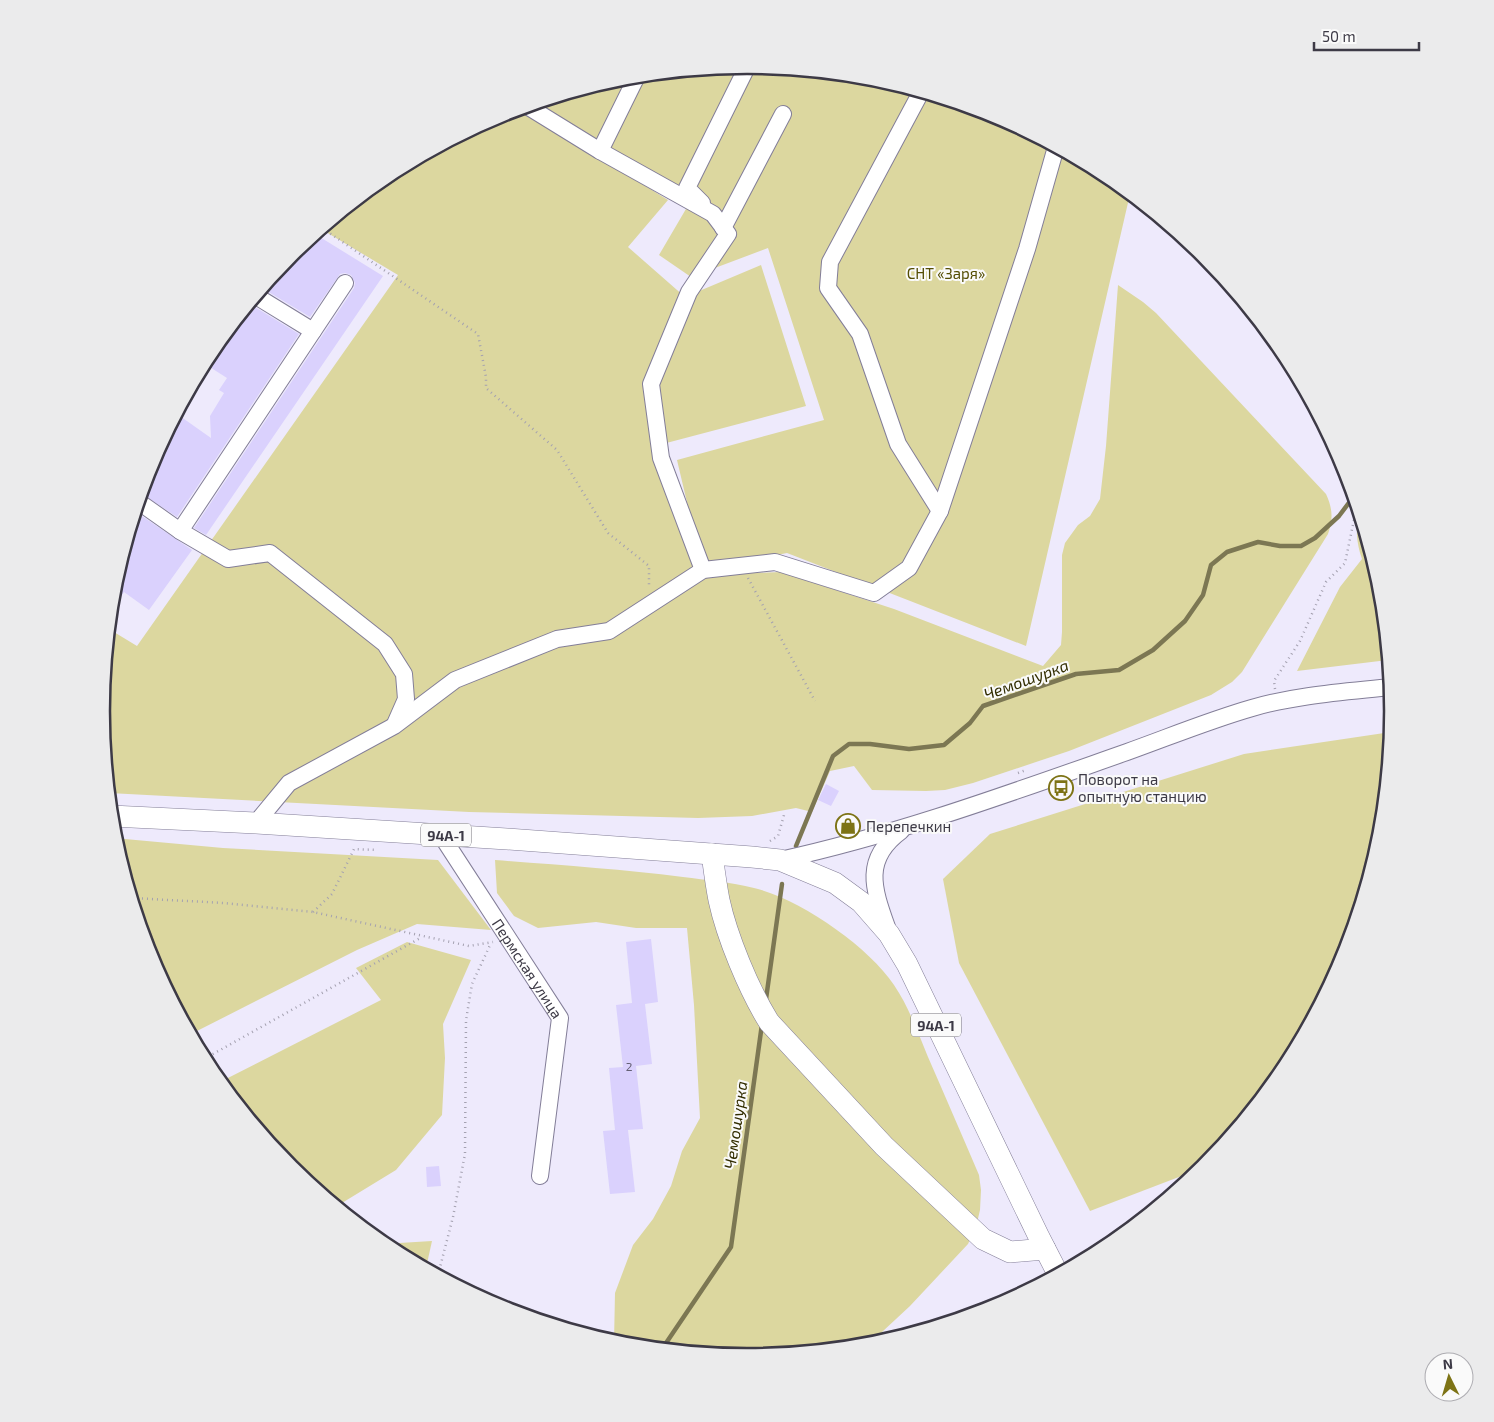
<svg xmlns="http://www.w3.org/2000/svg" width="1494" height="1422" viewBox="0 0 1494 1422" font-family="'Exo 2',sans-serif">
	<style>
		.green { fill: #dcd79f }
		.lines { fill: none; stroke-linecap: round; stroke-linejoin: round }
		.stream { stroke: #7c7753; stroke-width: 4.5 }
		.building { fill: #dad1fd }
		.minor-casing { stroke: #837e98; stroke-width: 18 }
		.major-casing { stroke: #837e98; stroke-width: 22 }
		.path { stroke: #a4a1b0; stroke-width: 2.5; stroke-dasharray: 1 4; stroke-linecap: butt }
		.minor { stroke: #fff; stroke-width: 16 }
		.major { stroke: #fff; stroke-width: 21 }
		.labels { text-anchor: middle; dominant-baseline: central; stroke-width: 4; stroke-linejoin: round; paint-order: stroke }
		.number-label { font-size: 12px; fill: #646074 }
		.shield { fill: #fafafa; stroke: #76747c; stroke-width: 1 }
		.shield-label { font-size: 14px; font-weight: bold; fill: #3d3a46 }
		.park-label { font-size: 15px; fill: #554e04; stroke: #fafafa }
		.poi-label { font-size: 15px; fill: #3d3a46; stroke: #fafafa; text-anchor: start }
		.street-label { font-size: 15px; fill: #3d3a46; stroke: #fafafa }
		.water-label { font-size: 16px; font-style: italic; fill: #322d00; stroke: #fafafa }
		.rim { fill: none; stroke: #3d3a46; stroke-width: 2.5 }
	</style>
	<rect width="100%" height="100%" fill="#eeeafc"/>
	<g class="green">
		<polygon points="747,65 873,77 994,114 1106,174 1130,194 1026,646 787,553 703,570 677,460 824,420 768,248 691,277 659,255 693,197 537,103 621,77"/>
		<path d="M520,108L668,200L628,247L685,297L761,265L806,406L655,446L696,575L781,572L894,609L1043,666L1061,645L1062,632V555L1065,543L1078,525L1090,516L1100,499L1106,446L1118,285L1143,302L1156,313L1326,494C1333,509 1333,520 1328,534L1242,672L1232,682L1211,695L1069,751L973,783L945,790L926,791L872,790L854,766L830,771L812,812L796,808L752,816L698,818L469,812L109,793L101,711L109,629L137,646L398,275L321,229L388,174L500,114Z"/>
		<path d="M1358,511L1381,585L1388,660L1297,671L1340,587L1362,559C1356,542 1356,529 1358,511Z"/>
		<polygon points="1391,732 1381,837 1344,958 1284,1070 1205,1167 1090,1211 959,963 943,879 990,834 1244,754"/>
		<polygon points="114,838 223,848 438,860 491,930 417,924 357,950 191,1034 150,958"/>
		<path d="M495,860C558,865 620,869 683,877C706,880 731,882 754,888C800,899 868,946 894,985C909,1007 918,1033 928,1057C945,1096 962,1135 979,1175L981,1190L980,1210L976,1227L968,1244L910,1306L868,1345L747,1357L621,1345L614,1342L615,1293L633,1245L653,1219L671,1186L682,1151L700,1118L694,1005L687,928H636L596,922L538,928L514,916L497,893Z"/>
		<polygon points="407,942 471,960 443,1024 445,1058 442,1115 396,1170 337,1206 290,1168 220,1082 381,1000 356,968"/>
		<polygon points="432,1241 426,1268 383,1244"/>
	</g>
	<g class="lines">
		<g class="stream">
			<polyline points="796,846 833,756 849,744 870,744 909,749 944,745 970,723 983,706 1076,674 1119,670 1153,650 1185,621 1203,595 1211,565 1227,552 1258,542 1280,546 1301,546 1315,538 1339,516 1354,496"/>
			<polyline points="766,999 782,884"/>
			<polyline points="662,1349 731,1247 762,1024"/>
		</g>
	</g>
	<g class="building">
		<polygon points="315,234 383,276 206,535 194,528 354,288 355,283 351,275 345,273 340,274 310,317 262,288 290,254"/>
		<polygon points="250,304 299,334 177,517 141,493 150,464 177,414 211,438 210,416 224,393 219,390 227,378 205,364 222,338"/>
		<polygon points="136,512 192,550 149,610 124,592 120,598 113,593 113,585"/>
		<polygon points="826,784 839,791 831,806 818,800"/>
		<polygon points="854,817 857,830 843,834 839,820"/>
		<polygon points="651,939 658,1002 645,1004 652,1064 636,1066 643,1129 628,1130 635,1192 610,1194 603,1131 615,1130 609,1068 623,1067 616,1005 632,1003 626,942"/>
		<polygon points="439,1166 441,1186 427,1187 426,1167"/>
	</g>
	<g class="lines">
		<defs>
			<g id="minor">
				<polyline points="921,92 830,262 828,288 860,334 898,444 940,511"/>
				<polyline points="527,106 600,151 713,214 728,234 689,292 651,384 661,458 703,570"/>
				<polyline points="600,151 637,76"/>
				<polyline points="702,203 687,188 748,65"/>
				<polyline points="723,228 783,114"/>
				<polyline points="256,296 313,331"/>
				<polyline points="139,502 180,531 345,283"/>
				<polyline points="180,531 228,559 270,553 385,644 404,674 406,699 395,724"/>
				<polyline points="256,823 289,783 394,726 455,680 557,639 609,631 703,570 775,562 874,593 909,568 940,511 1027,249 1056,147"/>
				<path id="s1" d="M441,835L560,1018L540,1176"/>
				<path d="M780,860C899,834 1013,792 1127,752C1169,737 1210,720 1252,708C1296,695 1345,692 1391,687"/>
				<path d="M887,927C873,888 863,859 901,831"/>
			</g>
			<g id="major">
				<polyline points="111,816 256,823 507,839 752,857 780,860 835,883 861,902 889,934 907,964 1039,1237 1058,1274"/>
				<path d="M712,854C714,869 716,885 719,900C727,937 749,990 769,1022L884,1146L983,1239L1010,1252L1045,1249"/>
			</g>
		</defs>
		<use href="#minor" class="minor-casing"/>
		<use href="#major" class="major-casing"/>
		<g class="path">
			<polyline points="322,228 478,334 486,377 486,388 557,450 608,533 649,566 649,586"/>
			<polyline points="748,578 815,701"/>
			<polyline points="1275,689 1274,681 1300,641 1326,582 1345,563 1355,515 1358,511"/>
			<polyline points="1018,773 1026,770"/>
			<polyline points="770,841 778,836 784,815"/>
			<polyline points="132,898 224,903 313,912 469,946 493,942"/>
			<polyline points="313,912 332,894 354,849 377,850"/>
			<polyline points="204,1059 422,937"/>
			<polyline points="438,1275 453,1217 465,1154 466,1020 472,984 491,943"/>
		</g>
		<use href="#minor" class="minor"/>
		<use href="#major" class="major"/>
	</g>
	<defs>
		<symbol id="bus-ring" viewBox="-11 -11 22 22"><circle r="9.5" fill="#fafafa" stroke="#7d7315" stroke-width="1.5"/><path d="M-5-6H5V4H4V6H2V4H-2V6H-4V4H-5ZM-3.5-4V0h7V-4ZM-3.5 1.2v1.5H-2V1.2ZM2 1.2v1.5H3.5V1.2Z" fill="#7d7315"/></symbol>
		<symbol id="shop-ring" viewBox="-11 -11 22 22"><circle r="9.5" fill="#fafafa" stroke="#7d7315" stroke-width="1.5"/><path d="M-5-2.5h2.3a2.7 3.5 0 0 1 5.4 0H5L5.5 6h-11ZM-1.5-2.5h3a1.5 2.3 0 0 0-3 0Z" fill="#7d7315"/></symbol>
	</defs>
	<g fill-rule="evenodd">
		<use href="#bus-ring" x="1047" y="774" width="28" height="28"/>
		<use href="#shop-ring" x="834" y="812" width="28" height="28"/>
	</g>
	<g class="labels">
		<g class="number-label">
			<text x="629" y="1066">2</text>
		</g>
		<g class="shield">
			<rect x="421" y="823.5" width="50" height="23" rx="4"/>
			<rect x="911" y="1013.5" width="50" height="23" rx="4"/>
		</g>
		<g class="shield-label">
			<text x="446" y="835">94А-1</text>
			<text x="936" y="1025">94А-1</text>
		</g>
		<g class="park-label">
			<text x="946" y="273">СНТ «Заря»</text>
		</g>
		<g class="poi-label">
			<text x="1078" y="779">Поворот на<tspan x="1078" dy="17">опытную станцию</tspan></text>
			<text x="866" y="826">Перепечкин</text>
		</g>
		<g class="street-label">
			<text stroke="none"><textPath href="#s1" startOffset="159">Пермская улица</textPath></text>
		</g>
		<g class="water-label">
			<text transform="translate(1026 679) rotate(-20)">Чемошурка</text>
			<text transform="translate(735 1125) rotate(-82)">Чемошурка</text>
		</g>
	</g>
	<path d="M0 0H1494V1422H0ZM110 711a637 637 0 1 1 1274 0a637 637 0 1 1-1274 0Z" fill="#ebebec" fill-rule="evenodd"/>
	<path class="rim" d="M110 711a637 637 0 1 1 1274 0a637 637 0 1 1-1274 0Z"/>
	<g transform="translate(1449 1377) rotate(355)"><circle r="24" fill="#fafafa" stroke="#aeadb2"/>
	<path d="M0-4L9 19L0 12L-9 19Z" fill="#7d7315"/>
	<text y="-8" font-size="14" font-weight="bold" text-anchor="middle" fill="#3d3a46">N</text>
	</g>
	<path d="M1314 42v8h105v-8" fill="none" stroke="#3d3a46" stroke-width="2.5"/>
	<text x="1322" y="42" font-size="15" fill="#3d3a46" stroke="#fafafa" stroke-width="4" paint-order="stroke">50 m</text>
</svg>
